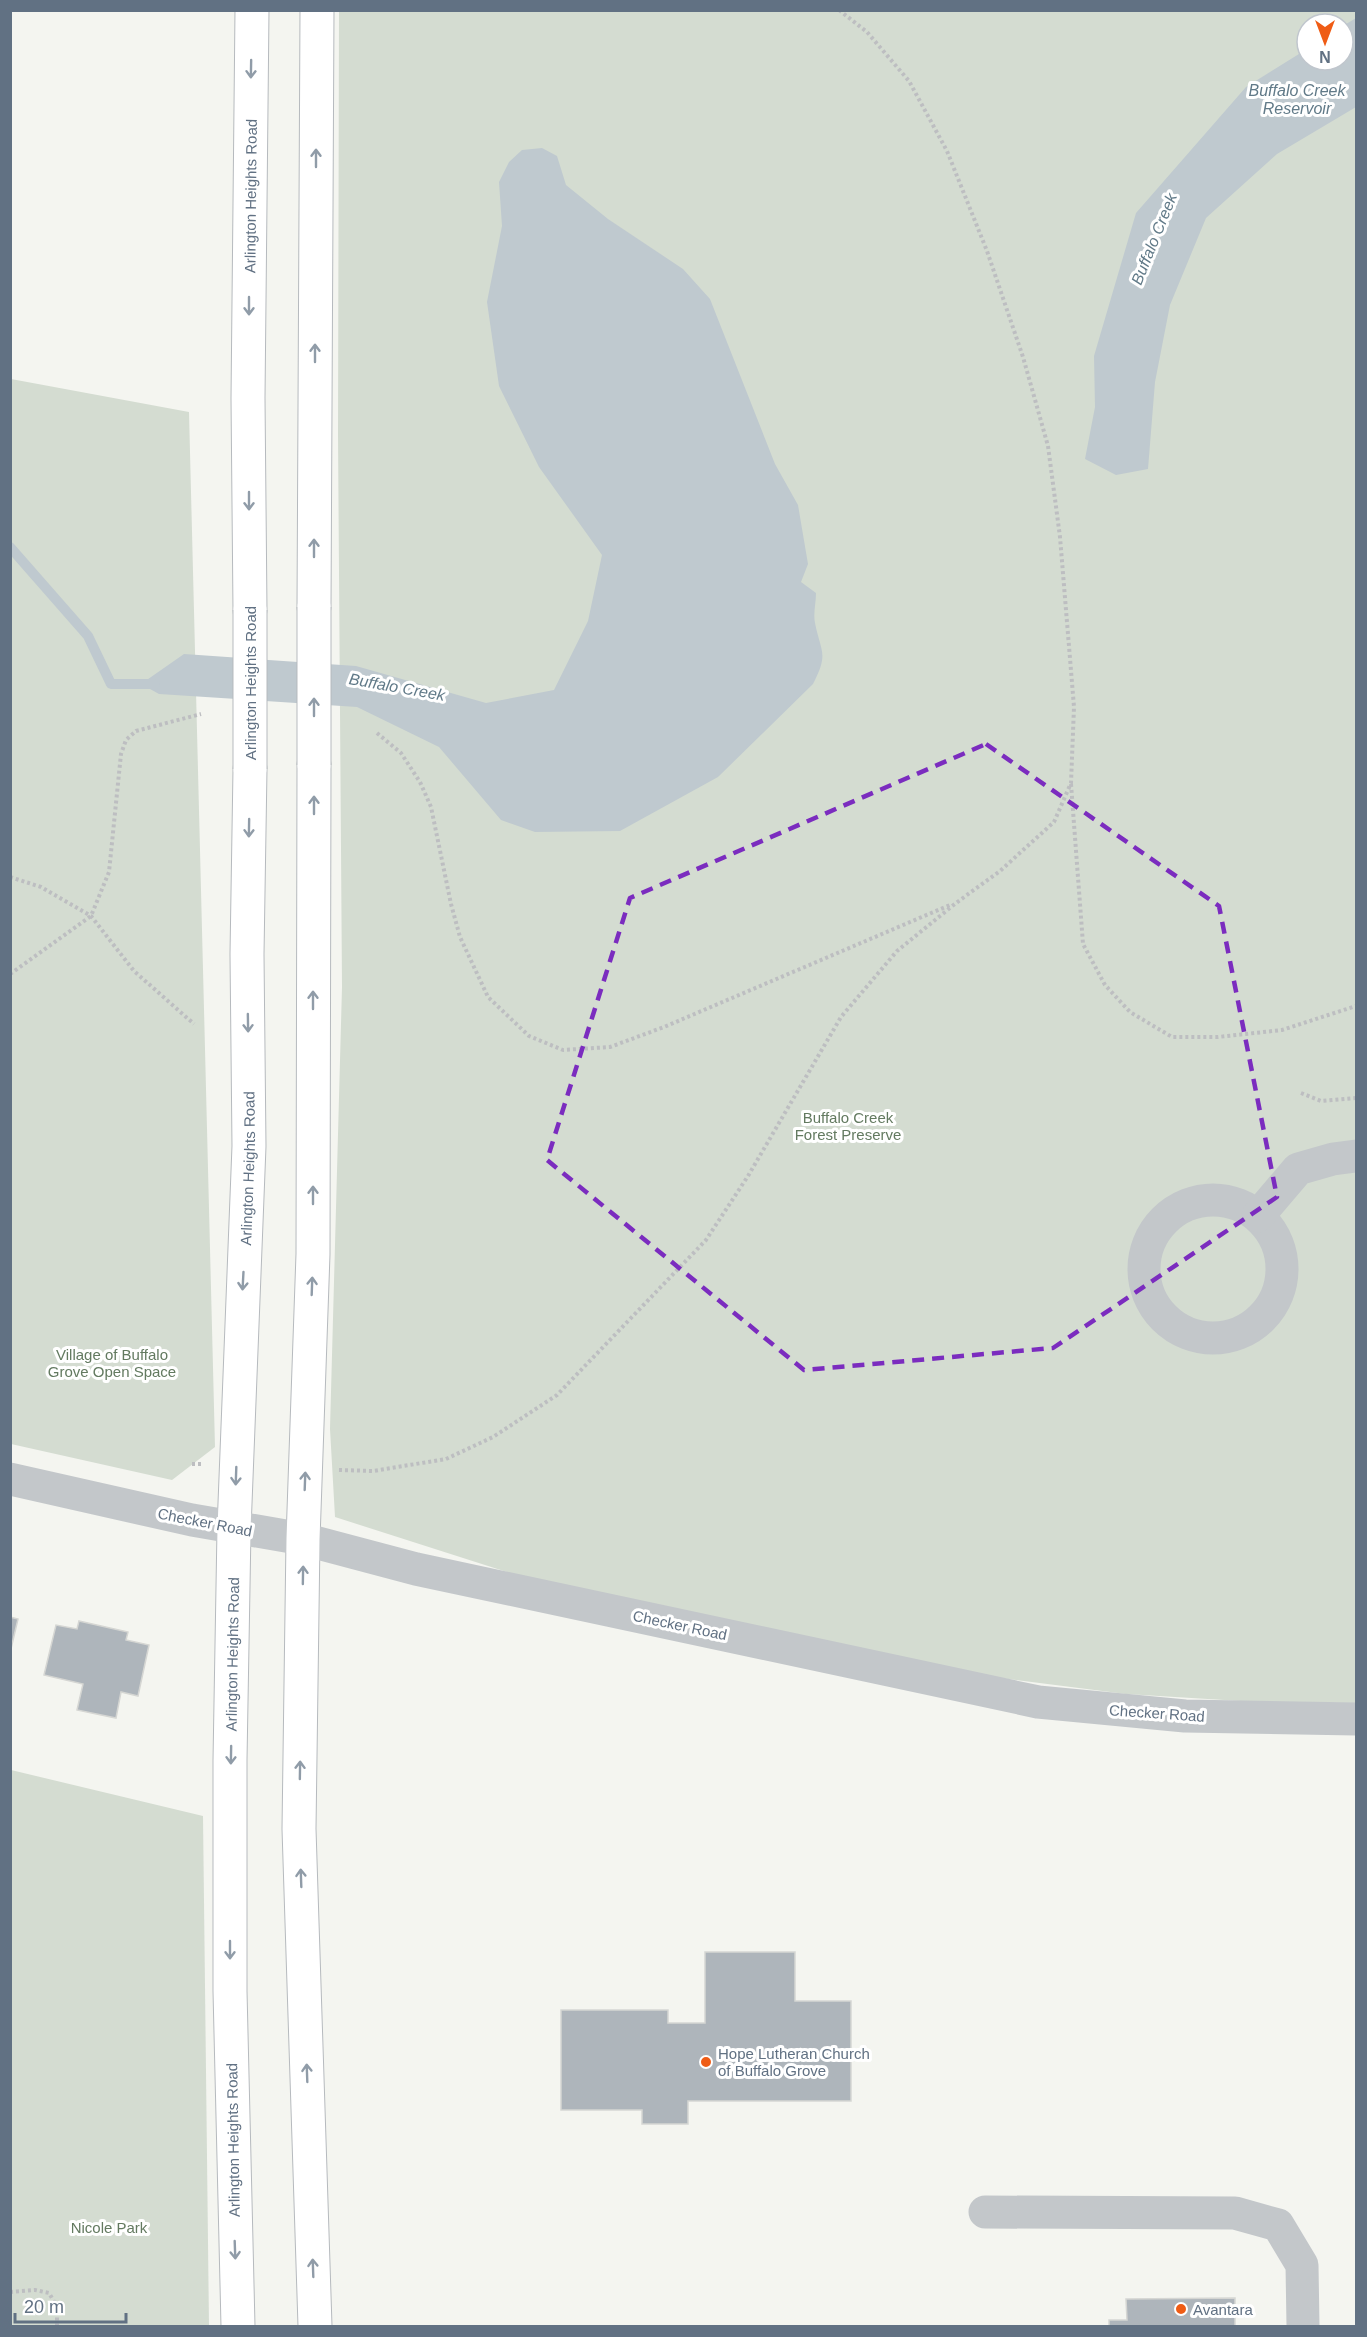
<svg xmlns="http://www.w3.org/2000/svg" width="1367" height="2337" viewBox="0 0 1367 2337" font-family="Arial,sans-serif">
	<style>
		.green { fill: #d4dcd1; fill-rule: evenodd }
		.water { fill: #bfc9cf }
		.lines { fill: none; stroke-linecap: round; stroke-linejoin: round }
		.stream { stroke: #bfc9cf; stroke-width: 10 }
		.building { fill: #aeb5bb; stroke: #d5d6d3; stroke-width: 1.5 }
		.major-casing { stroke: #b6babe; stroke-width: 35 }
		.path { stroke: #bdbec1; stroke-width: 4; stroke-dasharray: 3 3; stroke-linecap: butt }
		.minor { stroke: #c3c7ca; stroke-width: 33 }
		.major { stroke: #fff; stroke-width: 33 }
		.major-bridge-casing { stroke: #b6babe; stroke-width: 35; stroke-linecap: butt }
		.major-bridge { stroke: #fff; stroke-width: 33 }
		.oneway { stroke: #909ca8 }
		.marked { fill: none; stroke: #7b2cbf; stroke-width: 4.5; stroke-dasharray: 12 8; stroke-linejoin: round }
		.poi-dot { fill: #ef5c15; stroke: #fff; stroke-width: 2 }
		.labels { text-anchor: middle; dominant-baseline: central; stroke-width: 6; stroke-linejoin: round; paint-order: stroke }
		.street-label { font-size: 15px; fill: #617183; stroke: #fff }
		.park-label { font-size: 15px; fill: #637a60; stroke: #fff }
		.poi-label { font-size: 15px; fill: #617183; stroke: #fff; text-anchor: start }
		.water-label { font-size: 16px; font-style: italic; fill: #617a88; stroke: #fff }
	</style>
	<rect width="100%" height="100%" fill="#f4f5f0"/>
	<g class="green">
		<path d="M339,11H1356V1703L1257,1702L1126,1694L978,1675L519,1576L335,1517L330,1429L342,987L338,434ZM1307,24H1343V60H1307Z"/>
		<polygon points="11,379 189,412 215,1447 172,1480 11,1444"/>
		<polygon points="11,1770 203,1816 209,2326 11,2326"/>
	</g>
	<g class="water">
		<polygon points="1356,18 1356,107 1277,154 1206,218 1170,305 1155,382 1148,469 1116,475 1085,459 1095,407 1094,356 1136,213 1246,87 1307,49 1307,60 1343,60 1343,26"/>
		<path d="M542,148L557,156L566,185L608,219L683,269L710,299L775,464L798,505L808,564L801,582L816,593C816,603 813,614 815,623C821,653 829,653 813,684L718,777L620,831L535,832L501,820L439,747L357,707L159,694L141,684L184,654L356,666L486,703L554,690L588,621L602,555L539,467L499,386L487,302L502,226L499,182L509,162L522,150Z"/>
	</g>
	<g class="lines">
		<polyline class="stream" points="10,547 88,636 111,684 155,684"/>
	</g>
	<g class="building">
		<polygon points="10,1617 18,1619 10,1653"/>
		<polygon points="79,1621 128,1632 126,1640 149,1645 138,1696 121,1692 116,1718 77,1710 83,1684 44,1675 56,1625 77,1629"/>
		<polygon points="705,1952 795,1952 795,2001 851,2001 851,2101 688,2101 688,2124 642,2124 642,2110 561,2110 561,2010 668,2010 668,2023 705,2023"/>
		<polygon points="1235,2298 1235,2326 1109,2326 1109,2320 1127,2320 1126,2299"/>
	</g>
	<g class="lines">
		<defs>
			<g id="major">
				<polyline points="314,607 317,10"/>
				<path id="s1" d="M250,610L248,398L252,10"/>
				<polyline points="314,765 313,1254 303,1539 299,1829 315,2326"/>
				<path id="s2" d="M238,2326L230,1991V1760L234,1529L249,1146L247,954L250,769"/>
			</g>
		</defs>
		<use href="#major" class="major-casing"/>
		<g class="path">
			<polyline points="377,733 401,753 420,782 431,807 451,904 460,937 488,997 529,1036 563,1050 610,1047 664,1027 950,905"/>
			<polyline points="1071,784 1083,944 1105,985 1130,1012 1172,1037 1218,1037 1282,1030 1356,1006"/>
			<polyline points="10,877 41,887 91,916 134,971 194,1024"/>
			<polyline points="10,974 91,916 109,872 121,754 126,740 136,731 201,714"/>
			<polyline points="1301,1093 1321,1101 1356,1098"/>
			<polyline points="192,1464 203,1464"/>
			<polyline points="339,1470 373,1471 446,1459 493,1437 557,1395 706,1240 748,1176 841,1017 897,951 956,903 1000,871 1054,822 1071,783 1074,707 1060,537 1048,446 1023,357 987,251 947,151 909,81 867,32 839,10"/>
			<polyline points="10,2292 35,2290 49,2293 57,2307 57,2326"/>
		</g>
		<g class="minor">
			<circle cx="1213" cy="1269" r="69"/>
			<polyline points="1258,1216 1298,1169 1333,1159 1356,1156"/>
			<polyline points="10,1479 192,1520 303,1539 416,1569 1038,1702 1185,1716 1356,1719"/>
			<polyline points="985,2212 1235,2213 1278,2225 1302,2265 1303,2326"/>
		</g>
		<use href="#major" class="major"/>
		<defs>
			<g id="major-bridge">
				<polyline points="314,607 314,765"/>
				<polyline points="250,769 250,610"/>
			</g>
		</defs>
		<use href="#major-bridge" class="major-bridge-casing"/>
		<use href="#major-bridge" class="major-bridge"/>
	</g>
	<defs><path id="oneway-shaft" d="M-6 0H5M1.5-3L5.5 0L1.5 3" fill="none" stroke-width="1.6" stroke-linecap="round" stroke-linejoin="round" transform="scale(1.5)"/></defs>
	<g class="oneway">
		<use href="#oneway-shaft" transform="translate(251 69) rotate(91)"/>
		<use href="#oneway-shaft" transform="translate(316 158) rotate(-90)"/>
		<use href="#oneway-shaft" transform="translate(249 306) rotate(90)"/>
		<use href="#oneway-shaft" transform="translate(315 353) rotate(-90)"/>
		<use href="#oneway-shaft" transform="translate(249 501) rotate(90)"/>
		<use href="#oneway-shaft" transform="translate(314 548) rotate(-90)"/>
		<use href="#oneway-shaft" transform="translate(314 707) rotate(-90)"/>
		<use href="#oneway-shaft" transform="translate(314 805) rotate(-90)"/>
		<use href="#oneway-shaft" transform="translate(249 828) rotate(91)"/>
		<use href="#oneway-shaft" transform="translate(313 1000) rotate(-90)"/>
		<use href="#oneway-shaft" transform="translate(248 1023) rotate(89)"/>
		<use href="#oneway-shaft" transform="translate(313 1195) rotate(-90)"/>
		<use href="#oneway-shaft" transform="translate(243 1281) rotate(93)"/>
		<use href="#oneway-shaft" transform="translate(312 1286) rotate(-88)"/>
		<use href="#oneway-shaft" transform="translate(236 1476) rotate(92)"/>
		<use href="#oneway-shaft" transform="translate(305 1481) rotate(-88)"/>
		<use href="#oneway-shaft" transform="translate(303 1575) rotate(-89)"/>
		<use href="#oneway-shaft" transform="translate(231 1755) rotate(91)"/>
		<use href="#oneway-shaft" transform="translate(300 1770) rotate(-89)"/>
		<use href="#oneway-shaft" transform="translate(301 1878) rotate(-92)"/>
		<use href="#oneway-shaft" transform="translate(230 1950) rotate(90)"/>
		<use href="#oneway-shaft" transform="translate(307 2073) rotate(-92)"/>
		<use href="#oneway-shaft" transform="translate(235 2250) rotate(88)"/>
		<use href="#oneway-shaft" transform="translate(313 2268) rotate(-92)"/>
	</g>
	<path class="marked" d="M986,744L1219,906L1277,1197L1053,1348L804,1370L547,1160L630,898Z"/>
	<g class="poi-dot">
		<circle cx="706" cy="2062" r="6"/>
		<circle cx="1181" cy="2309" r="6"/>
	</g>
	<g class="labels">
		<g class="street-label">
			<text stroke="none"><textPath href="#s1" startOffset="414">Arlington Heights Road</textPath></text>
			<text transform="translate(250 683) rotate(-90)">Arlington Heights Road</text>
			<text stroke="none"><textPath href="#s2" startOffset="1158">Arlington Heights Road</textPath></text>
			<text transform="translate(205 1522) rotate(11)">Checker Road</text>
			<text transform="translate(680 1625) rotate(12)">Checker Road</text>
			<text stroke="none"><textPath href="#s2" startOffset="672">Arlington Heights Road</textPath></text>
			<text transform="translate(1157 1713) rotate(4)">Checker Road</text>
			<text transform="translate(233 2140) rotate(-91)">Arlington Heights Road</text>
		</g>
		<g class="park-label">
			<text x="848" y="1117">Buffalo Creek<tspan x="848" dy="17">Forest Preserve</tspan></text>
			<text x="112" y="1354">Village of Buffalo<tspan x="112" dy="17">Grove Open Space</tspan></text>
			<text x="109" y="2227">Nicole Park</text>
		</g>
		<g class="poi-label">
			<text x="718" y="2053">Hope Lutheran Church<tspan x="718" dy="17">of Buffalo Grove</tspan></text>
			<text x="1193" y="2309">Avantara</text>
		</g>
		<g class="water-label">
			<text x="1297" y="90">Buffalo Creek<tspan x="1297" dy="18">Reservoir</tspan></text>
			<text transform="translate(1154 239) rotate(-68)">Buffalo Creek</text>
			<text transform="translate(397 687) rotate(10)">Buffalo Creek</text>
		</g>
	</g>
	<rect width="1367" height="2337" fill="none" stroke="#617183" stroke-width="24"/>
	<g transform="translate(1325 42) rotate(180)"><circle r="28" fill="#ffffff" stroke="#c0c6cd" stroke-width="1.5"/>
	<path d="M0-4.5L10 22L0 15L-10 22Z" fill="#ef5c15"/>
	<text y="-9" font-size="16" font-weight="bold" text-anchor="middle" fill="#617183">N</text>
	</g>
	<path d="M15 2313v9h111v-9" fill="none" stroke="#617183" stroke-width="3"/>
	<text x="24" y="2313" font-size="18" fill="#617183" stroke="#ffffff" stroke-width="4.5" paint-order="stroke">20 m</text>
</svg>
